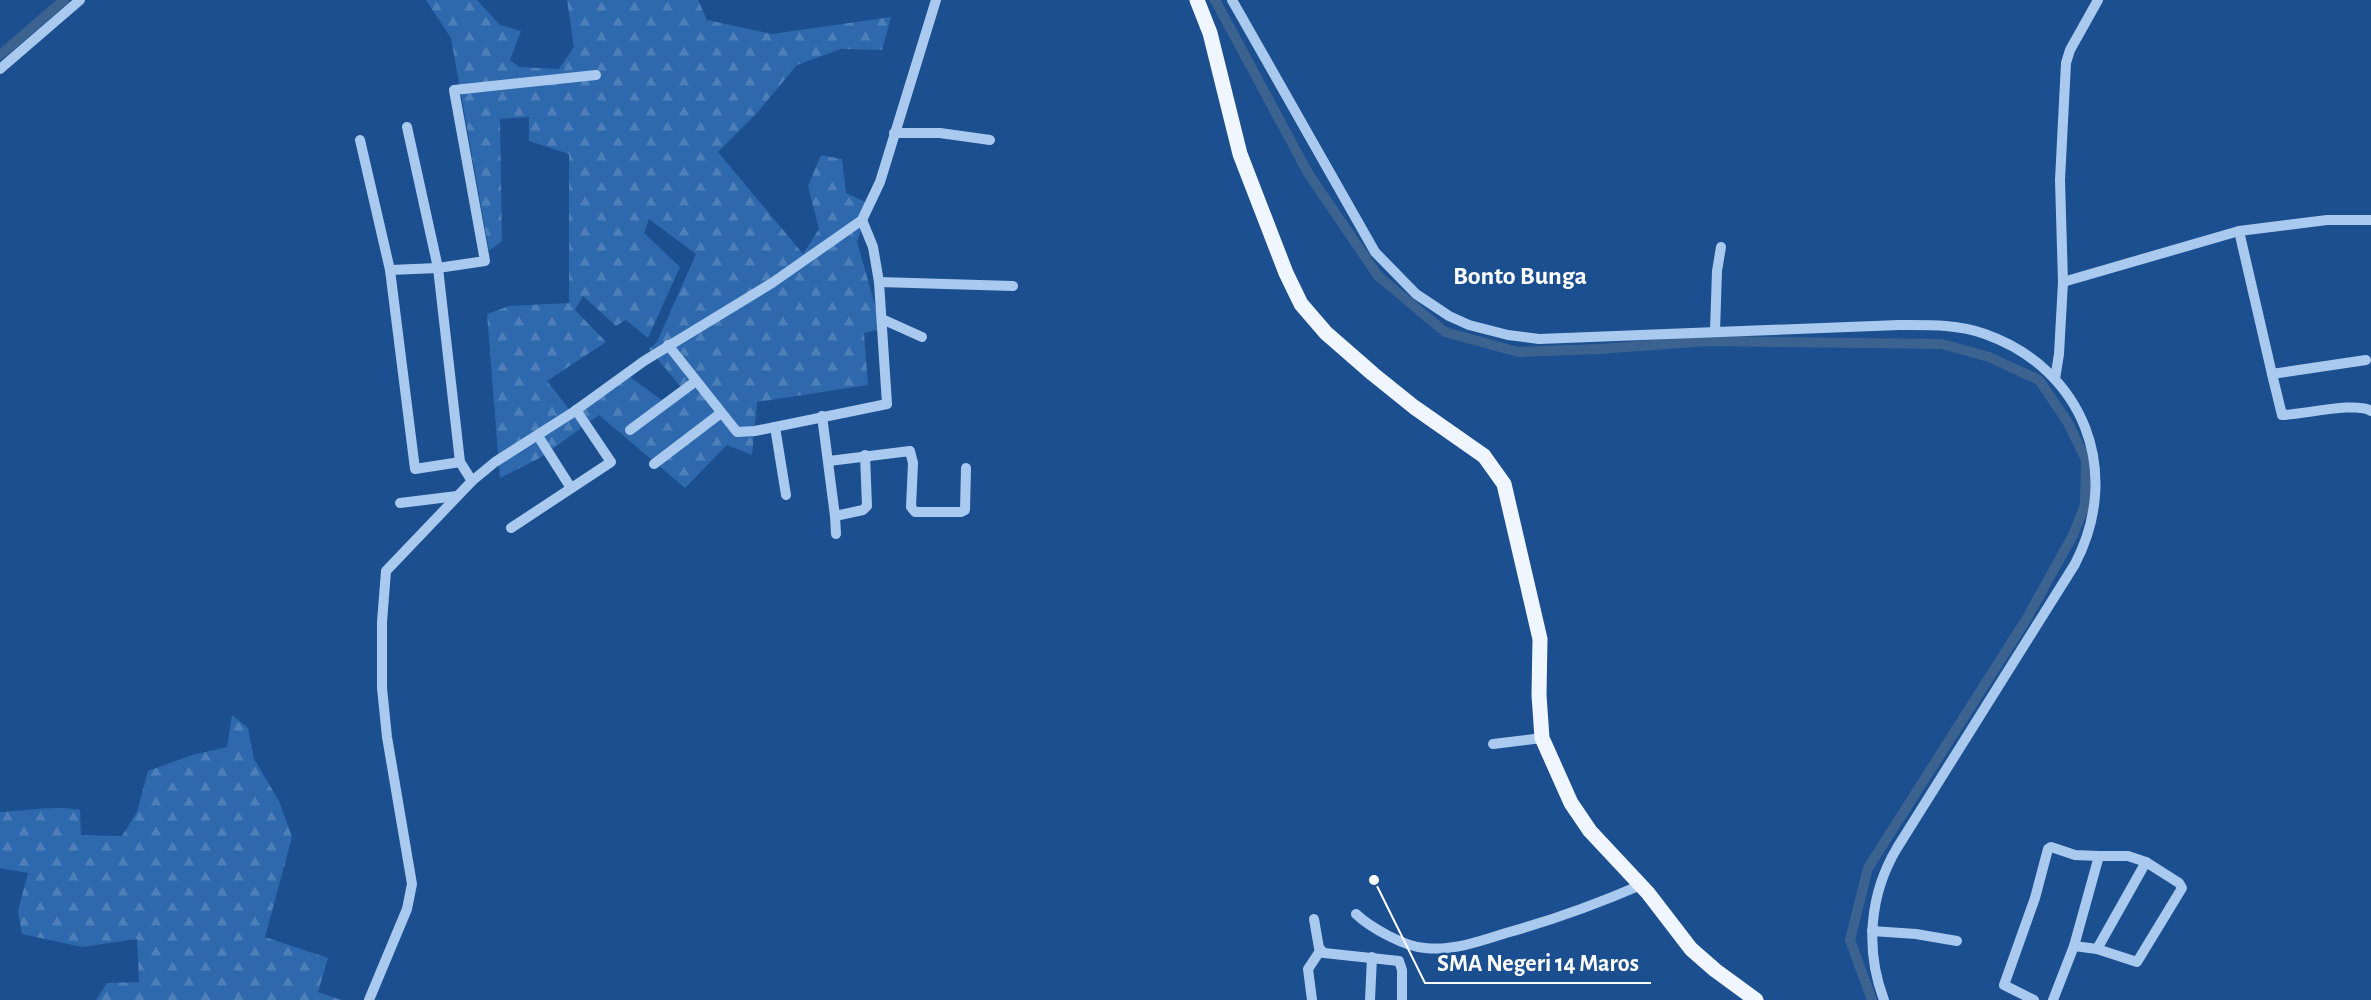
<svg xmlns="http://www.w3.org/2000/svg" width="2371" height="1000" viewBox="0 0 2371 1000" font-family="'Alegreya Sans',sans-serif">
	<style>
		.forest { fill: url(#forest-firs); fill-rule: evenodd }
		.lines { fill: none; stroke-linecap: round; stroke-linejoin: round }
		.canal { stroke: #3c6290; stroke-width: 10 }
		.minor { stroke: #a9c9ee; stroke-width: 10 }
		.major { stroke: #f0f6ff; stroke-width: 15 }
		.labels { text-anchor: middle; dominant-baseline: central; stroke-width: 5; stroke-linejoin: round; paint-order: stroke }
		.quarter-label { font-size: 26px; font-weight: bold; fill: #fff; stroke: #1b4f8f }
		.leader { fill: none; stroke: #fff; stroke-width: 2 }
		.callout-dot { fill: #fff; stroke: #1b4f8f; stroke-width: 2 }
		.callout-label { font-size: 24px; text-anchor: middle; font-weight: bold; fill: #fff; stroke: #1b4f8f; stroke-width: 5; stroke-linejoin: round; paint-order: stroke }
	</style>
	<defs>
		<pattern id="forest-firs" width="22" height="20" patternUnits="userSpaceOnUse" patternTransform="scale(1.5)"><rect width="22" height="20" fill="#2e69ad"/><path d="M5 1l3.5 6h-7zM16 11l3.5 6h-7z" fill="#4d80b9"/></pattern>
	</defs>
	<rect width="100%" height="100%" fill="#1b4f8f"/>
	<g class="forest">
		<path d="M426,0H477L500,25L521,31L510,60L519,67L559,69L574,47L567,0H698L707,20L772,34L891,17L882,50L841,49L797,65L757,113L718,152L803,254L819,229L808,186L821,155L842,159L846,193L870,204L857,242L882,329L864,333L868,385L757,402L752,455L727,445L685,488L599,415L540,458L500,478L487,314L509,306L569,303V154L529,141V117L500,119L502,241L489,251L451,38ZM649,219L696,254L657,342L649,349L686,393L670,406L626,374L572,413L547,381L606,342L575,310L583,296L616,326L626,320L648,338L680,267L644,233Z"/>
		<path d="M232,715L248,728L254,759L279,801L292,837L265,937L328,958L318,992L341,1000H96L107,983L139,982L137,939L82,947L22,934L18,911L28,873L0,868V812C27,811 55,805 80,810L81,835L122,836L137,812L148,771L192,755L227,747Z"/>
	</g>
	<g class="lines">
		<g class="canal">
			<polyline points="1215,0 1308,173 1378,276 1445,332 1518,352 1600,349 1707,341 1942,344 1989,357 2039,380 2067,421 2086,460 2085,505 2073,535 2027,618 1868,868 1850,940 1872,1000"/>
			<polyline points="0,55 64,0"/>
		</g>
		<g class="minor">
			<path d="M1232,0L1375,252L1416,294L1449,316L1469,325L1508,335L1539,339L1899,325C1928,325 1957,324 1985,334C2084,369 2123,472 2075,564L1897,848C1869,895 1865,950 1884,1000"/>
			<polyline points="0,69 80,0"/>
			<polyline points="407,127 438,268 460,462 472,481"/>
			<polyline points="894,133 940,133 990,140"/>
			<polyline points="360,140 390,270 415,469 460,462"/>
			<polyline points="2239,231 2272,374 2366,360"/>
			<polyline points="390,270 438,268 485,261 454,90 596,75"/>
			<polyline points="879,282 1013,286"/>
			<polyline points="2063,282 2239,231 2327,220 2371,220"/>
			<polyline points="882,319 922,337"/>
			<polyline points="1715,331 1717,271 1721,247"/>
			<polyline points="668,345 737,432 755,431 887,404 879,282 873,247 862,220"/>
			<path d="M2272,374L2282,415C2301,415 2358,401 2371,411"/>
			<polyline points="2055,379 2059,354 2063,282 2060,180 2066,63 2070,50 2098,0"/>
			<polyline points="822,416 835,516 863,510 867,506 865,455"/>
			<polyline points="775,427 786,495"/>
			<polyline points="630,430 696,381"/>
			<polyline points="538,436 571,488"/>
			<polyline points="829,461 910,451 913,463 911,507 915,512 961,512 965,510 966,468"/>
			<polyline points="654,464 721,413"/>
			<polyline points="400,503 457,496"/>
			<polyline points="835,516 836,534"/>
			<polyline points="511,528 611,462 576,410"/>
			<polyline points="1493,744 1542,738"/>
			<path d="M1356,914C1371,928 1405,947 1425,948C1453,951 1481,941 1506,933C1553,920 1597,904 1641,885"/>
			<polyline points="1314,919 1319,948 1324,953 1399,961 1402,970 1402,1000"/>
			<polyline points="1872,931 1916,934 1957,941"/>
			<polyline points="2074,946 2097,949 2137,962 2182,888 2179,883 2146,862 2128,856 2099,856"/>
			<polyline points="2097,949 2146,862"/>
			<polyline points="369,1000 407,909 412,884 387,737 382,688 382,622 386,571 472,481 495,462 572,413 644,361 772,283 862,220 880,182 936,0"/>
			<polyline points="1312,1000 1308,969 1320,951"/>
			<polyline points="1370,1000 1372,957"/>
			<polyline points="2034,1000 2004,985 2035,898 2048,849 2051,847 2075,855 2099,856 2074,946 2053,1000"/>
		</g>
		<polyline class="major" points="1197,0 1210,33 1240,154 1286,273 1301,304 1326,333 1373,374 1414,407 1484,456 1504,484 1540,639 1539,695 1542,738 1571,803 1590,831 1648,893 1691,949 1715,970 1756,1000"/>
	</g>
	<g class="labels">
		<g class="quarter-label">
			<text x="1520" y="276">Bonto Bunga</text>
		</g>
	</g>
	<path class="leader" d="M1374 880L1425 983H1651"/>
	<circle class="callout-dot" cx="1374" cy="880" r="6"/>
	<g class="callout-label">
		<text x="1538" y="971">SMA Negeri 14 Maros</text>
	</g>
</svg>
